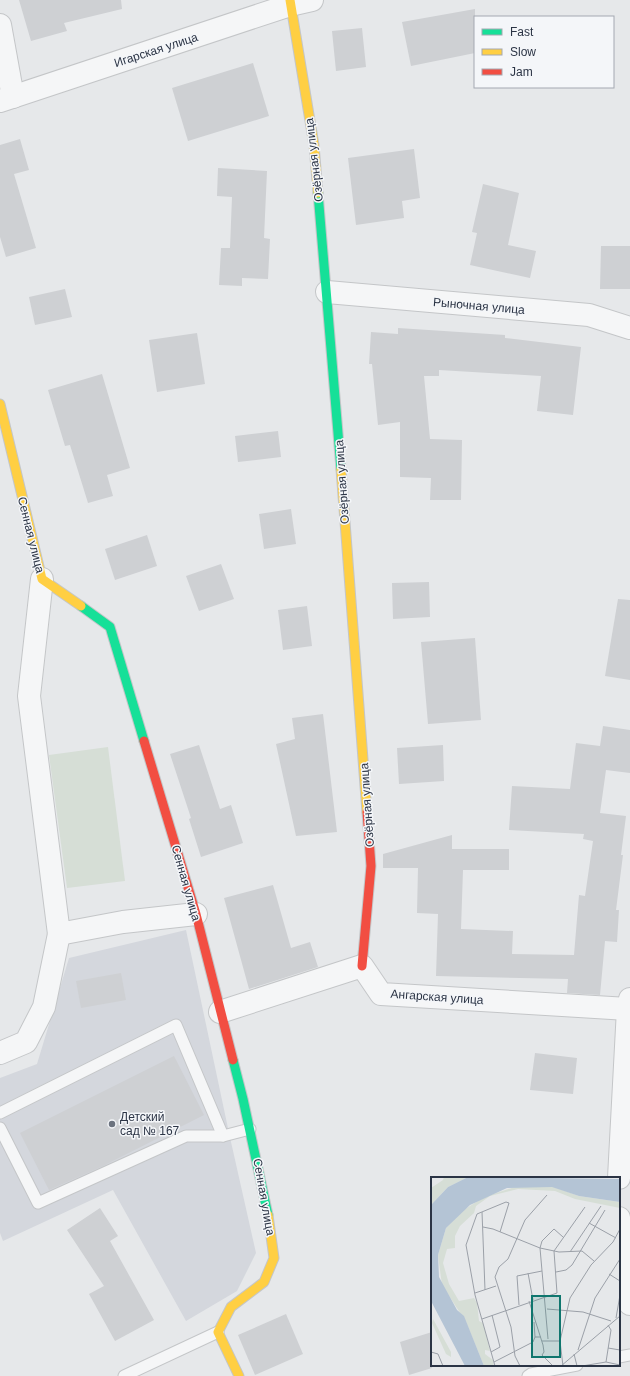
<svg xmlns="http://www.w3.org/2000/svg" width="630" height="1376" viewBox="0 0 630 1376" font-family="Helvetica,sans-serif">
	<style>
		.built { fill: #d4d7dd }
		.green { fill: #d6ded6 }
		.building { fill: #ced0d3 }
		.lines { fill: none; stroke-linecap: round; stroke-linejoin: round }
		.lane-casing { stroke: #c4c6c8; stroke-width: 13 }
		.street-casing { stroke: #c4c6c8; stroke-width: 24 }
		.fast-casing { stroke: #c4c6c8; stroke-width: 11 }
		.slow-casing { stroke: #c4c6c8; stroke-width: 11 }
		.jam-casing { stroke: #c4c6c8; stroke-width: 11 }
		.lane { stroke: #f5f6f7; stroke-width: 11 }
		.street { stroke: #f5f6f7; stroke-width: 22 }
		.fast { stroke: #16e098; stroke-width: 9 }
		.slow { stroke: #ffcf43; stroke-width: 9 }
		.jam { stroke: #f24e42; stroke-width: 9 }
		.poi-dot { fill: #6c737f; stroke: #f4f6f9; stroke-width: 1.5 }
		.labels { text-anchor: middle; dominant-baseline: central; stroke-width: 3; stroke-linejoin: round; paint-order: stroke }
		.street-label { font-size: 12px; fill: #2b3445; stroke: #f4f6f9 }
		.poi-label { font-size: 12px; fill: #2b3445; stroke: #f4f6f9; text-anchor: start }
		.inset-road { fill: none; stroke: #9ba0a8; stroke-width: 1 }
		.view { fill: #0f766e; fill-opacity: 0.15; stroke: #0f766e; stroke-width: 2 }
		.inset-edge { fill: none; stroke: #2b3445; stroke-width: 2 }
	</style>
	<rect width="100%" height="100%" fill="#e6e8ea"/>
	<polygon class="built" points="186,930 229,1133 256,1253 237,1291 186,1321 113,1190 3,1241 0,1233 0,1078 37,1064 69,958"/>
	<polygon class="green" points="108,747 125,881 67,888 49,755"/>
	<g class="building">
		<polygon points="19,0 121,0 122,9 64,23 67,31 31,41"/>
		<polygon points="475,9 475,53 411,66 402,22"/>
		<polygon points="362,28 366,67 336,71 332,31"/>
		<polygon points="253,63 269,116 188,141 172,88"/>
		<polygon points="20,139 29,170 14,174 36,248 6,257 0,237 0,145"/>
		<polygon points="414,149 420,198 402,201 404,218 356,225 348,158"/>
		<polygon points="218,168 267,171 264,238 270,239 268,279 242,278 242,286 219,285 221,248 230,248 232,197 217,196"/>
		<polygon points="483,184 519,193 508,245 536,251 530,278 470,265 477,233 472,232"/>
		<polygon points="601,246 630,246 630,289 600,289"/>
		<polygon points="65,289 72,317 35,325 29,297"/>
		<polygon points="398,328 505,335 505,338 581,347 573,415 537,411 541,376 439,370 439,376 424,376 430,439 462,440 461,500 430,500 431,478 400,477 400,422 378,425 372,364 369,364 371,332 398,334"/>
		<polygon points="197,333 205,384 157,392 149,340"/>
		<polygon points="102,374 130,468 107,475 113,496 88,503 70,445 65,446 48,390"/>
		<polygon points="278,431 281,457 238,462 235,436"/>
		<polygon points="291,509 296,544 264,549 259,514"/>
		<polygon points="147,535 157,566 115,580 105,549"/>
		<polygon points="221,564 234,599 199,611 186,576"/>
		<polygon points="429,582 430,617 393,619 392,583"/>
		<polygon points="618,599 630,600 630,680 605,676"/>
		<polygon points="307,606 312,646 283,650 278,610"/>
		<polygon points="475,638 481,720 428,724 421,642"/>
		<polygon points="323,714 337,832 296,836 276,744 295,739 292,718"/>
		<polygon points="603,726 630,730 630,773 606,770 600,813 626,816 621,855 623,855 616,910 619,910 617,942 605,941 600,995 567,993 568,979 436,976 438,914 417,913 418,868 383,868 383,854 452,835 452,849 509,849 509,870 463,870 461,929 513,931 512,954 574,955 579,895 585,896 593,841 583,839 584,834 509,830 512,786 570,789 576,743 600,746"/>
		<polygon points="199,745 220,809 231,805 243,843 201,857 189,819 191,818 170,754"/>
		<polygon points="443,745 444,781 399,784 397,748"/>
		<polygon points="273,885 291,948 310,942 318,967 249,989 224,898"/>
		<polygon points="121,973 126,1000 81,1008 76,981"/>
		<polygon points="535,1053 577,1058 573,1094 530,1090"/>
		<polygon points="174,1056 204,1115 103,1166 49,1190 20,1133"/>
		<polygon points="100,1208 118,1236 110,1241 154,1320 115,1341 89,1294 104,1286 67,1230"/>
		<polygon points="286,1314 303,1354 255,1375 238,1335"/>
		<polygon points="432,1332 432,1368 409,1375 400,1342"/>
	</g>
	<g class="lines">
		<defs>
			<g id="lane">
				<polyline points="0,1113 176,1025 223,1136"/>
				<polyline points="0,1128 38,1203 186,1136 223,1136 250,1129"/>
				<polyline points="619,1357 630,1355"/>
				<polyline points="124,1376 218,1332"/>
				<polyline points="528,1376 531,1374 577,1365"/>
			</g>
			<g id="street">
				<polyline points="0,25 13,97"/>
				<polyline points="0,101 290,5 312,0"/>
				<polyline points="327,292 589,315 630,328"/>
				<polyline points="42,579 29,696 59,934 123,922 196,914"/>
				<polyline points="220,1012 362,966 381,994 628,1009"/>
				<polyline points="0,1053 26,1042 44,1007 59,934"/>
				<polyline points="619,1178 628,1009 630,999"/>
				<polyline points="619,1218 630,1304"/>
			</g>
			<g id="fast">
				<polyline points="318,193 341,469"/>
				<polyline points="81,606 110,627 144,741"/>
				<polyline points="233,1060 243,1099 268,1215"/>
			</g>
			<g id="slow">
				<polyline points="290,0 314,145 318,193"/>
				<polyline points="0,404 42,579 81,606"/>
				<polyline points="341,469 367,812"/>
				<polyline points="239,1376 218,1332 231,1307 264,1282 274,1258 268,1215"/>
			</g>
			<g id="jam">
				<polyline points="144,741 196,914 233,1060"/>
				<polyline points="362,966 371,866 367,812"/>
			</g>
		</defs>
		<use href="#lane" class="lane-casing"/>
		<use href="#street" class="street-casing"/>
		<use href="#fast" class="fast-casing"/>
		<use href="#slow" class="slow-casing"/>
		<use href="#jam" class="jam-casing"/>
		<use href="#lane" class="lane"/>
		<use href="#street" class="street"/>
		<use href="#fast" class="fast"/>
		<use href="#slow" class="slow"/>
		<use href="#jam" class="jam"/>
	</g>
	<circle class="poi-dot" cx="112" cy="1124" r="4"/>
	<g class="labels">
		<g class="street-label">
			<text transform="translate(156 50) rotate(-18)">Игарская улица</text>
			<text transform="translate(314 160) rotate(-97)">Озёрная улица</text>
			<text transform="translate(479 306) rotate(5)">Рыночная улица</text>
			<text transform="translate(342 482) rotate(-94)">Озёрная улица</text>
			<text transform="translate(31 535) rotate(76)">Сенная улица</text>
			<text transform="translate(367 805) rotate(-94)">Озёрная улица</text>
			<text transform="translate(186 883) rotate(74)">Сенная улица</text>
			<text transform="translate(437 997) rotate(4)">Ангарская улица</text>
			<text transform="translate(264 1197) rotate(80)">Сенная улица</text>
		</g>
		<g class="poi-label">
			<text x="120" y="1117">Детский<tspan x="120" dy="14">сад № 167</tspan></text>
		</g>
	</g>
	<g transform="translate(431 1177)">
		<rect width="189" height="189" fill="#e6e8ea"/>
		<path d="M13,0H37L17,10L0,28V11L12,3ZM87,9L123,10L148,19L189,25V31L144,22L124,14L87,12L59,19L45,29L43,36L29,49L24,59V71L16,72L12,86L18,107L28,124L43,121L46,126L48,144L52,146L59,174L54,173V177L62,183L63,189H53L35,145L11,108L7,78L15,51L31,34L53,20ZM2,142L20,175V180L15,177L1,146Z" fill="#d6ded6"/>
		<path d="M37,0L189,2V25L148,19L121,10L76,11L39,28L15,51L7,78L8,100L26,133L33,139L53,189H34L0,124V28L17,10Z" fill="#b4c4d5"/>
		<path class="inset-road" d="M51,35L54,113M158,46L185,61M52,50L62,52L109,71L128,75L151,74L163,84M139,75L170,29M125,95L135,93L141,88L174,33M97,96L102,123M178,97L189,104M44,116L65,109M98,124L112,168L113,175L111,178L122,189M88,128L86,99L111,94M116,132L152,135L180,144M185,141L189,118M51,142L126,116L123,74L154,30M103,145L104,160H110M117,162L109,71L111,64L123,52L132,60M111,164H129M177,171L189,173M147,173L164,121L189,82M0,175L7,177L12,189M60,175L69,170L61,138M143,177L146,189M63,185L102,165L104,160M175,185L180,153L177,148M64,189L44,118L35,68L46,37L75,25L78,26L69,55M89,189L84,179L80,150L64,100L68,90L77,82L94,43L116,18M130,189L189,139M132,189L129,164L139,121L160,88L182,65L189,52M151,189L175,185L189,188"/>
		<path class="view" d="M101,119H129V180H101Z"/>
		<rect width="189" height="189" class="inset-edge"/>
	</g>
	<rect x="474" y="16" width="140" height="72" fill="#f4f6f9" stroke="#a4a8b1"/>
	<rect x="482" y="29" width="20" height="6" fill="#16e098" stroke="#a4a8b1"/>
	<text x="510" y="36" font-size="12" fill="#2b3445">Fast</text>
	<rect x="482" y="49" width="20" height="6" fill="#ffcf43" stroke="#a4a8b1"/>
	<text x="510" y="56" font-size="12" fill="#2b3445">Slow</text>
	<rect x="482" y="69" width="20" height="6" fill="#f24e42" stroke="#a4a8b1"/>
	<text x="510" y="76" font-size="12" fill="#2b3445">Jam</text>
</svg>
